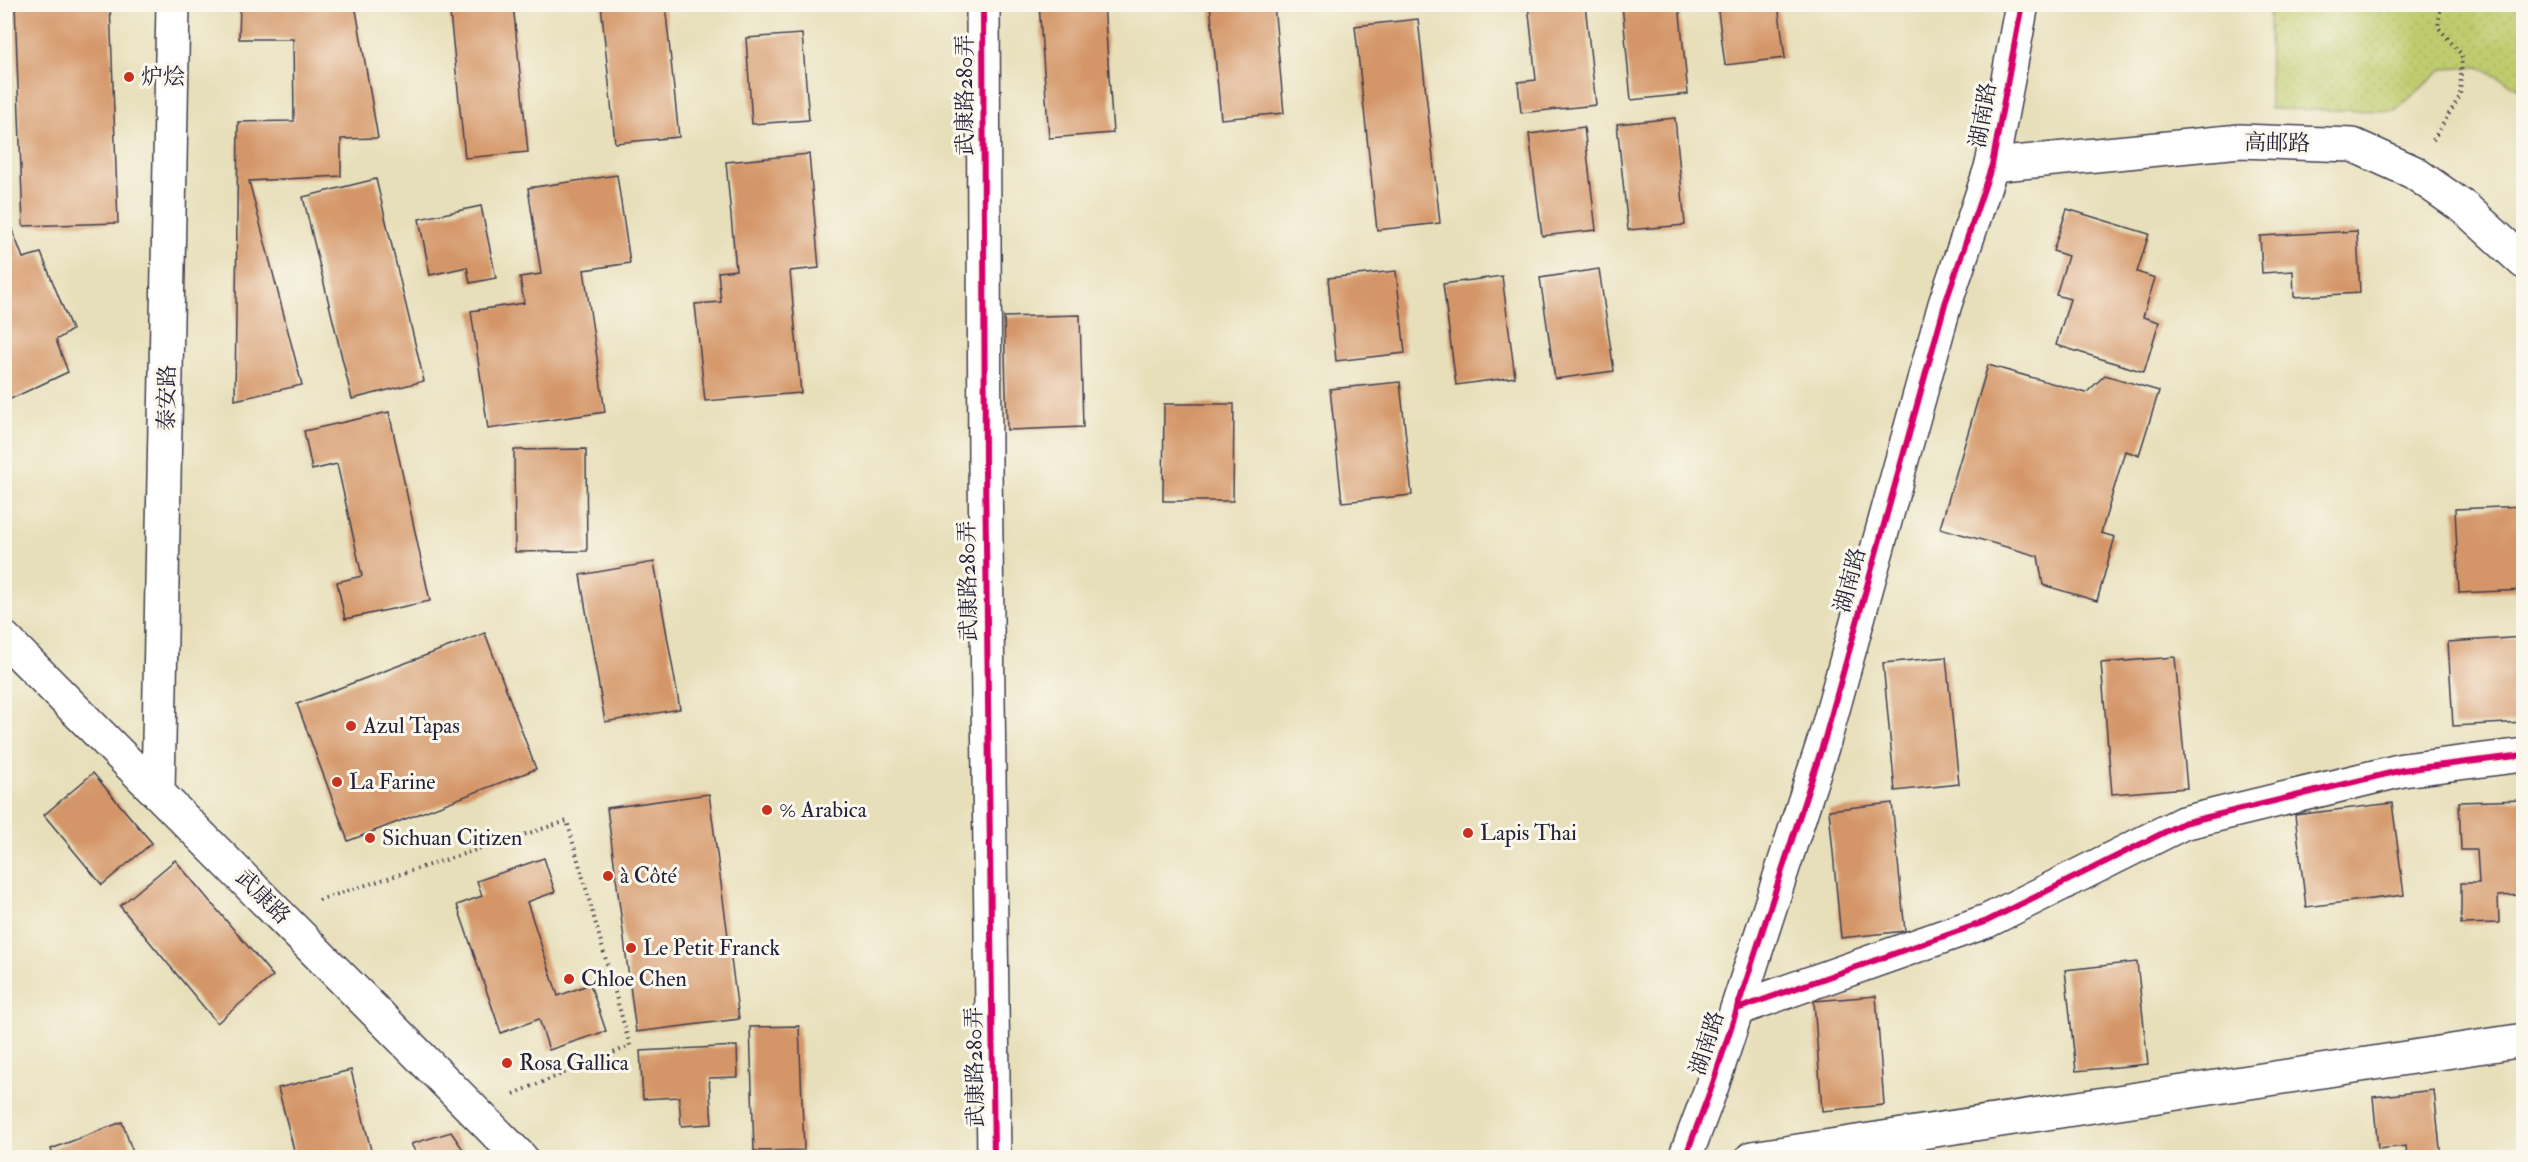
<svg xmlns="http://www.w3.org/2000/svg" width="2528" height="1162" viewBox="0 0 2528 1162" font-family="'IM FELL Double Pica','Noto Serif SC',serif">
	<style>
		.grass { fill: url(#grass-dots); stroke: #707754; stroke-width: 1.5 }
		.building { fill: #d49668 }
		.lines { fill: none; stroke-linecap: round; stroke-linejoin: round }
		.minor-casing { stroke: #403e4e; stroke-width: 36 }
		.path { stroke: #403e4e; stroke-width: 4; stroke-dasharray: 1.5 4.5; stroke-linecap: butt }
		.minor { stroke: #fff; stroke-width: 33 }
		.cycleway-casing { stroke: #fbf7ec; stroke-width: 10 }
		.cycleway { stroke: #d6006c; stroke-width: 6 }
		.poi-dot { fill: #c8321e; stroke: #fbf7ec; stroke-width: 2 }
		.labels { text-anchor: middle; dominant-baseline: central; stroke-width: 6; stroke-linejoin: round; paint-order: stroke }
		.poi-label { font-size: 22px; fill: #22223b; stroke: #fbf7ec; text-anchor: start }
		.street-label { font-size: 22px; fill: #22223b; stroke: #fbf7ec }
	</style>
	<defs>
		<pattern id="grass-dots" width="8" height="8" patternUnits="userSpaceOnUse" patternTransform="scale(1.5)"><rect width="8" height="8" fill="#bfcc6e"/><path d="M2 2h.1M6 6h.1" fill="none" stroke="#a4af60" stroke-width="1.8" stroke-linecap="round"/></pattern>
	</defs>
	<rect width="100%" height="100%" fill="#fbf7ec"/>
	<filter id="ink" filterUnits="userSpaceOnUse"><feTurbulence type="fractalNoise" baseFrequency=".0167" numOctaves="2"/><feDisplacementMap in="SourceGraphic" scale="12" xChannelSelector="R" yChannelSelector="G"/><feConvolveMatrix kernelMatrix="1 2 1 2 8 2 1 2 1" color-interpolation-filters="sRGB"/></filter>
	<filter id="wash" filterUnits="userSpaceOnUse"><feTurbulence type="fractalNoise" baseFrequency=".008" numOctaves="4" result="noise"/><feDisplacementMap in="SourceGraphic" scale="24" xChannelSelector="R" yChannelSelector="G"/><feGaussianBlur stdDeviation="1.35" result="paint"/><feColorMatrix in="noise" values="0 0 0 0 0 0 0 0 0 0 0 0 0 0 0 0 0 1.4 0 .05"/><feComposite in="paint" operator="in"/></filter>
	<g filter="url(#wash)">
		<rect width="100%" height="100%" fill="#e7dfba"/>
		<polygon class="grass" points="2269,5 2523,5 2523,91 2480,67 2443,69 2395,111 2270,109"/>
		<g id="blocks">
			<g class="building">
				<polygon points="15,4 110,4 118,223 23,226"/>
				<polygon points="240,4 355,4 378,138 341,139 341,176 249,181 302,385 235,400 238,122 294,121 293,39 239,39"/>
				<polygon points="449,4 513,4 528,152 465,158"/>
				<polygon points="601,4 665,4 679,137 615,143"/>
				<polygon points="1039,4 1104,4 1113,133 1049,138"/>
				<polygon points="1210,4 1274,4 1284,113 1221,119"/>
				<polygon points="1528,4 1585,4 1596,105 1521,113 1518,82 1536,80"/>
				<polygon points="1622,4 1679,4 1688,94 1631,100"/>
				<polygon points="1717,4 1778,4 1785,58 1725,65"/>
				<polygon points="1418,19 1440,223 1377,230 1355,26"/>
				<polygon points="802,34 809,120 752,124 746,38"/>
				<polygon points="1675,118 1685,225 1628,230 1617,124"/>
				<polygon points="1584,127 1596,230 1542,236 1529,134"/>
				<polygon points="809,154 819,268 790,271 801,393 705,401 695,304 721,302 718,272 736,270 726,162"/>
				<polygon points="617,175 630,263 584,270 605,412 488,429 471,311 524,303 520,277 541,274 528,188"/>
				<polygon points="376,179 424,381 352,399 303,197"/>
				<polygon points="481,206 496,278 470,283 467,267 430,275 419,219"/>
				<polygon points="2067,209 2149,234 2137,272 2155,278 2143,317 2159,322 2144,372 2056,345 2070,299 2056,295 2068,256 2053,251"/>
				<polygon points="12,229 23,258 41,253 72,330 56,340 68,372 4,402 4,232"/>
				<polygon points="2357,231 2360,293 2294,297 2293,271 2262,273 2260,236"/>
				<polygon points="1599,269 1614,371 1555,379 1540,278"/>
				<polygon points="1396,271 1405,353 1336,361 1328,278"/>
				<polygon points="1502,276 1515,377 1456,385 1443,284"/>
				<polygon points="1080,315 1083,427 1007,430 1004,317"/>
				<polygon points="1988,365 2086,393 2105,375 2159,391 2139,455 2125,451 2101,533 2115,537 2097,601 2043,585 2038,556 1940,528"/>
				<polygon points="1400,382 1412,495 1342,502 1330,389"/>
				<polygon points="1164,404 1234,404 1233,501 1163,501"/>
				<polygon points="389,412 430,601 345,619 337,582 362,576 337,464 312,470 304,431"/>
				<polygon points="586,449 587,551 515,552 514,450"/>
				<polygon points="2524,506 2524,590 2459,593 2455,509"/>
				<polygon points="654,562 680,709 605,722 580,575"/>
				<polygon points="485,633 536,769 348,841 297,704"/>
				<polygon points="2524,637 2524,722 2453,726 2448,642"/>
				<polygon points="1946,657 1959,784 1895,791 1883,663"/>
				<polygon points="2175,657 2187,788 2112,794 2101,663"/>
				<polygon points="93,773 152,843 102,885 44,815"/>
				<polygon points="709,794 739,1019 636,1032 607,808"/>
				<polygon points="2524,800 2524,895 2498,896 2499,923 2461,924 2461,883 2479,883 2477,850 2461,850 2459,802"/>
				<polygon points="1892,803 1905,931 1841,938 1829,810"/>
				<polygon points="2392,803 2404,895 2306,907 2295,815"/>
				<polygon points="544,858 555,892 527,902 558,996 590,984 606,1031 549,1050 539,1019 501,1033 457,905 482,896 477,881"/>
				<polygon points="175,860 273,976 217,1023 120,906"/>
				<polygon points="2137,962 2148,1064 2076,1071 2065,970"/>
				<polygon points="1876,996 1884,1105 1822,1111 1814,1001"/>
				<polygon points="799,1026 804,1150 754,1151 750,1027"/>
				<polygon points="737,1046 738,1077 709,1078 712,1124 681,1126 679,1097 643,1099 640,1051"/>
				<polygon points="351,1070 373,1158 296,1158 278,1088"/>
				<polygon points="2434,1090 2441,1158 2407,1158 2406,1146 2378,1149 2373,1097"/>
				<polygon points="122,1122 135,1158 54,1158 51,1149"/>
				<polygon points="451,1132 469,1158 419,1158 411,1144"/>
			</g>
		</g>
	</g>
	<g filter="url(#ink)">
		<use href="#blocks" fill-opacity="0" stroke="#403e4e" stroke-width="1.5"/>
		<g class="lines">
			<defs>
				<g id="minor">
					<polyline points="983,4 985,468 994,1158"/>
					<polyline points="1992,165 2240,141 2353,145 2413,172 2466,209 2524,262"/>
					<polyline points="4,638 521,1158"/>
					<polyline points="158,792 173,4"/>
					<polyline points="1737,1009 1987,921 2183,823 2403,770 2524,755"/>
					<polyline points="1685,1158 1712,1086 1825,738 1945,304 1992,165 2022,4"/>
					<polyline points="1752,1158 2524,1040"/>
				</g>
			</defs>
			<use href="#minor" class="minor-casing"/>
			<g class="path">
				<polyline points="2433,140 2460,96 2462,55 2438,27 2441,4"/>
				<polyline points="319,900 567,821 630,1046 511,1095"/>
			</g>
			<use href="#minor" class="minor"/>
			<defs>
				<g id="cycleway">
					<polyline points="983,4 985,468 994,1158"/>
					<polyline points="1737,1009 1987,921 2183,823 2403,770 2524,755"/>
					<polyline points="1685,1158 1712,1086 1825,738 1945,304 1992,165 2022,4"/>
				</g>
			</defs>
			<use href="#cycleway" class="cycleway-casing"/>
			<use href="#cycleway" class="cycleway"/>
		</g>
	</g>
	<g class="poi-dot">
		<circle cx="129" cy="77" r="6"/>
		<circle cx="351" cy="726" r="6"/>
		<circle cx="337" cy="782" r="6"/>
		<circle cx="767" cy="810" r="6"/>
		<circle cx="1468" cy="833" r="6"/>
		<circle cx="370" cy="838" r="6"/>
		<circle cx="608" cy="876" r="6"/>
		<circle cx="631" cy="948" r="6"/>
		<circle cx="569" cy="979" r="6"/>
		<circle cx="507" cy="1063" r="6"/>
	</g>
	<g class="labels">
		<g class="poi-label">
			<text x="141" y="77">炉烩</text>
			<text x="363" y="726">Azul Tapas</text>
			<text x="349" y="782">La Farine</text>
			<text x="779" y="810">% Arabica</text>
			<text x="1480" y="833">Lapis Thai</text>
			<text x="382" y="838">Sichuan Citizen</text>
			<text x="620" y="876">à Côté</text>
			<text x="643" y="948">Le Petit Franck</text>
			<text x="581" y="979">Chloe Chen</text>
			<text x="519" y="1063">Rosa Gallica</text>
		</g>
		<g class="street-label">
			<text transform="translate(965 95) rotate(-90)">武康路280弄</text>
			<text transform="translate(1983 115) rotate(-80)">湖南路</text>
			<text transform="translate(2277 143) rotate(1)">高邮路</text>
			<text transform="translate(167 398) rotate(-89)">泰安路</text>
			<text transform="translate(1850 580) rotate(-75)">湖南路</text>
			<text transform="translate(968 581) rotate(-91)">武康路280弄</text>
			<text transform="translate(263 897) rotate(45)">武康路</text>
			<text transform="translate(1707 1043) rotate(-72)">湖南路</text>
			<text transform="translate(975 1067) rotate(-91)">武康路280弄</text>
		</g>
	</g>
	<rect width="2528" height="1162" fill="none" stroke="#fbf7ec" stroke-width="24"/>
</svg>
